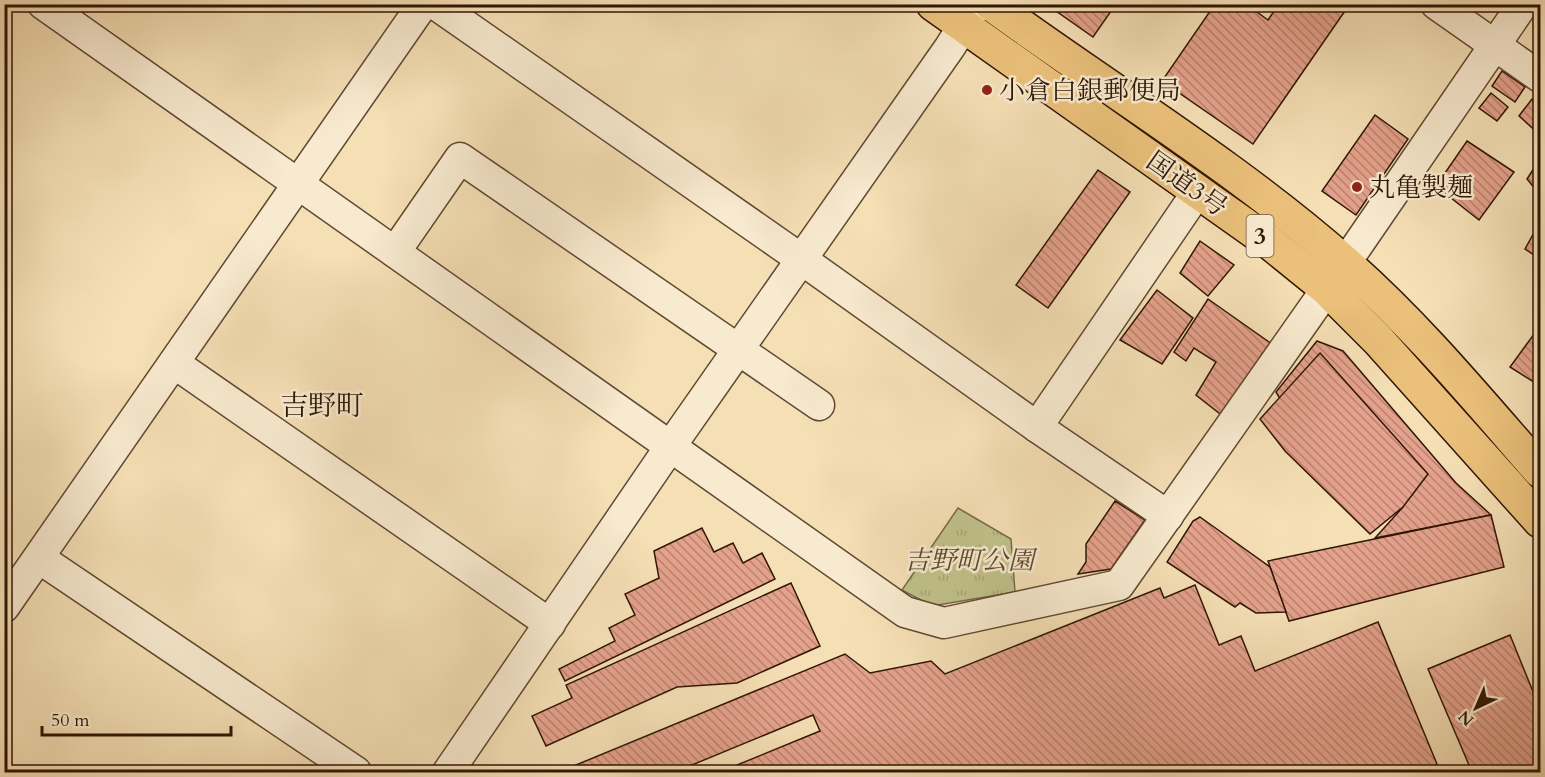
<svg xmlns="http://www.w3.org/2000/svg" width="1545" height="777" viewBox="0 0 1545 777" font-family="Cardo,'Noto Serif JP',serif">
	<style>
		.park { fill: url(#park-tufts); stroke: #786c48; stroke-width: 1.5 }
		.building { fill: url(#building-back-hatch); stroke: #301606; stroke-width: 1.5 }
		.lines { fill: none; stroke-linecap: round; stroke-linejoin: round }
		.minor-casing { stroke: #614832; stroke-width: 33 }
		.highway-casing { stroke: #301606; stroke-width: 36 }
		.minor { stroke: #f8eacf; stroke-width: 30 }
		.highway { stroke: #eac07a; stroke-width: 33 }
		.poi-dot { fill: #8f2418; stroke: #f8eacf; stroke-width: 2 }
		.labels { text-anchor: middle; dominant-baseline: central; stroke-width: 5; stroke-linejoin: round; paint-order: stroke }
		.shield { fill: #f8eacf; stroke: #6c5642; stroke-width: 1.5 }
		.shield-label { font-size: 24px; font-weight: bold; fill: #301606 }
		.poi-label { font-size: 26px; fill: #301606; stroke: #f8eacf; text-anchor: start }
		.street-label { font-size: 26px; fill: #301606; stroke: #f8eacf }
		.park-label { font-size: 26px; font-style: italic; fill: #5b492e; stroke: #f8eacf }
		.quarter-label { font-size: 28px; fill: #301606; stroke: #f8eacf }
	</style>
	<defs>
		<pattern id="park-tufts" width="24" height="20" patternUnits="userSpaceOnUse" patternTransform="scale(1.5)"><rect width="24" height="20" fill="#c0c18b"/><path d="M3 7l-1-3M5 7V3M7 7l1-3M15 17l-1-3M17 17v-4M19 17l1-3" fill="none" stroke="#a5a576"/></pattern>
		<pattern id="building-back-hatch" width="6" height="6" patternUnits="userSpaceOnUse" patternTransform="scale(1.5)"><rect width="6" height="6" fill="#e4a18b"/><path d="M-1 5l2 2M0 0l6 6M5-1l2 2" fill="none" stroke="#b98270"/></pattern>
	</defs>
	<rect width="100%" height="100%" fill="#f5dfb5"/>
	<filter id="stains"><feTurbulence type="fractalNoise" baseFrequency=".00333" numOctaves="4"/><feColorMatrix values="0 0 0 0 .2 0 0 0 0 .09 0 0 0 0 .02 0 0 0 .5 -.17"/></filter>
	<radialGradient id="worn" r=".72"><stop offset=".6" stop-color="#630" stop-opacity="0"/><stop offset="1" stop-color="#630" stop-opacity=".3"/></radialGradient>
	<polygon class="park" points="958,508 1011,539 1015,592 932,606 902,590"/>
	<g class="building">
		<polygon points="1046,4 1116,4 1093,37"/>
		<polygon points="1215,4 1246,4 1268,20 1279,4 1343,4 1347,8 1253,144 1162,81"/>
		<polygon points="1502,71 1525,87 1515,102 1492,86"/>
		<polygon points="1491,93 1508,107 1497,121 1479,108"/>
		<polygon points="1532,99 1540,106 1540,135 1519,116"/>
		<polygon points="1375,115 1408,139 1356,215 1322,191"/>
		<polygon points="1467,141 1514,172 1479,220 1436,186"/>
		<polygon points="1540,159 1540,195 1527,179"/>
		<polygon points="1098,170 1130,192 1048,308 1016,285"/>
		<polygon points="1540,222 1540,259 1525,249"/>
		<polygon points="1200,241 1234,265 1208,296 1180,273"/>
		<polygon points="1157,290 1193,318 1162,364 1120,340"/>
		<polygon points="1208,299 1279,349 1224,417 1196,395 1216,362 1194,348 1186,361 1174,352"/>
		<polygon points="1540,326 1540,386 1510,367"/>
		<polygon points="1317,341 1343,351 1456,483 1491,515 1375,538 1403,507 1279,397 1276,392"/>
		<polygon points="1320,353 1428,474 1403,507 1370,534 1285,451 1260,419"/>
		<polygon points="1115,501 1145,520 1111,569 1078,574 1086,562 1086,544"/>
		<polygon points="1491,515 1504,567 1289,621 1268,561"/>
		<polygon points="1200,517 1270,567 1286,612 1256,613 1240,603 1235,607 1167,562 1193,521"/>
		<polygon points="702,528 714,552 733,543 743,563 762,553 775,579 565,681 559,669 615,641 609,628 635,615 625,594 659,578 654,551"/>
		<polygon points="791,583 820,646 737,683 677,687 546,746 532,716 572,698 566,685"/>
		<polygon points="1195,585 1219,645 1241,636 1255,671 1378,622 1437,764 1417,772 720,772 820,731 813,715 675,772 559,772 845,654 870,673 931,661 945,674 1160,588 1164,598"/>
		<polygon points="1510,635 1540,709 1540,772 1472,772 1428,669"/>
	</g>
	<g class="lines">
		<defs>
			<g id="minor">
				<polyline points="43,4 905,612 944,623 1119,585 1357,246 1523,4"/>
				<polyline points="435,4 801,259 1037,427 1168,516"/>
				<polyline points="1436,4 1540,77"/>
				<polyline points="395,252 460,158 819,405"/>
				<polyline points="174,363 550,624"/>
				<polyline points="1037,427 1198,191"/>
				<polyline points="39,558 356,772"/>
				<polyline points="4,607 423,4"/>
				<polyline points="448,772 670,447 950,47 977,4"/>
			</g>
			<g id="highway">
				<polyline points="933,4 1269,242 1327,289 1378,340 1540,521"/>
				<path d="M991,4C1109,90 1235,166 1344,262C1416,325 1478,400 1540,471"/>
			</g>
		</defs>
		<use href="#minor" class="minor-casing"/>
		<use href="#highway" class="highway-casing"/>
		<use href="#minor" class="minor"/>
		<use href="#highway" class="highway"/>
	</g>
	<g class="poi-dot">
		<circle cx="987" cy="90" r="6"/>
		<circle cx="1357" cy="187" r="6"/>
	</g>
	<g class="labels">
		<rect class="shield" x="1246.5" y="215" width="27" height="42" rx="4.5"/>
		<g class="shield-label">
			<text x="1260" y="236">3</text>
		</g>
		<g class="poi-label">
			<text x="999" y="90">小倉白銀郵便局</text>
			<text x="1369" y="187">丸亀製麺</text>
		</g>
		<g class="street-label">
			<text transform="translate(1187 184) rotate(35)">国道3号</text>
		</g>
		<g class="park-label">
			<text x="969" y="560">吉野町公園</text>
		</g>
		<g class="quarter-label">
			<text x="322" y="406">吉野町</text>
		</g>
	</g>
	<rect width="1545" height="777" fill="none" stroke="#f5dfb5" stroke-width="24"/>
	<rect x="6" y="6" width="1533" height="765" fill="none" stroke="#301606" stroke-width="3"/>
	<rect x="12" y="12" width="1521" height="753" fill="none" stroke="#301606" stroke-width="1.5"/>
	<g transform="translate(1476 708) rotate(224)" stroke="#f8eacf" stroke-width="4.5" paint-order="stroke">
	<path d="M0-4.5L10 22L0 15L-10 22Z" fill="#301606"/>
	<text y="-9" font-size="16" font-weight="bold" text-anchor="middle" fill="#301606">N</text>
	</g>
	<path d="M42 726v9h189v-9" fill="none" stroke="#301606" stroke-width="3"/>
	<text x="51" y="726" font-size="18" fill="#301606" stroke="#f8eacf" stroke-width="4.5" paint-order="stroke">50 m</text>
	<rect width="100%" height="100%" filter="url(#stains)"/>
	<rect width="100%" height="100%" fill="url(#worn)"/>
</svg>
